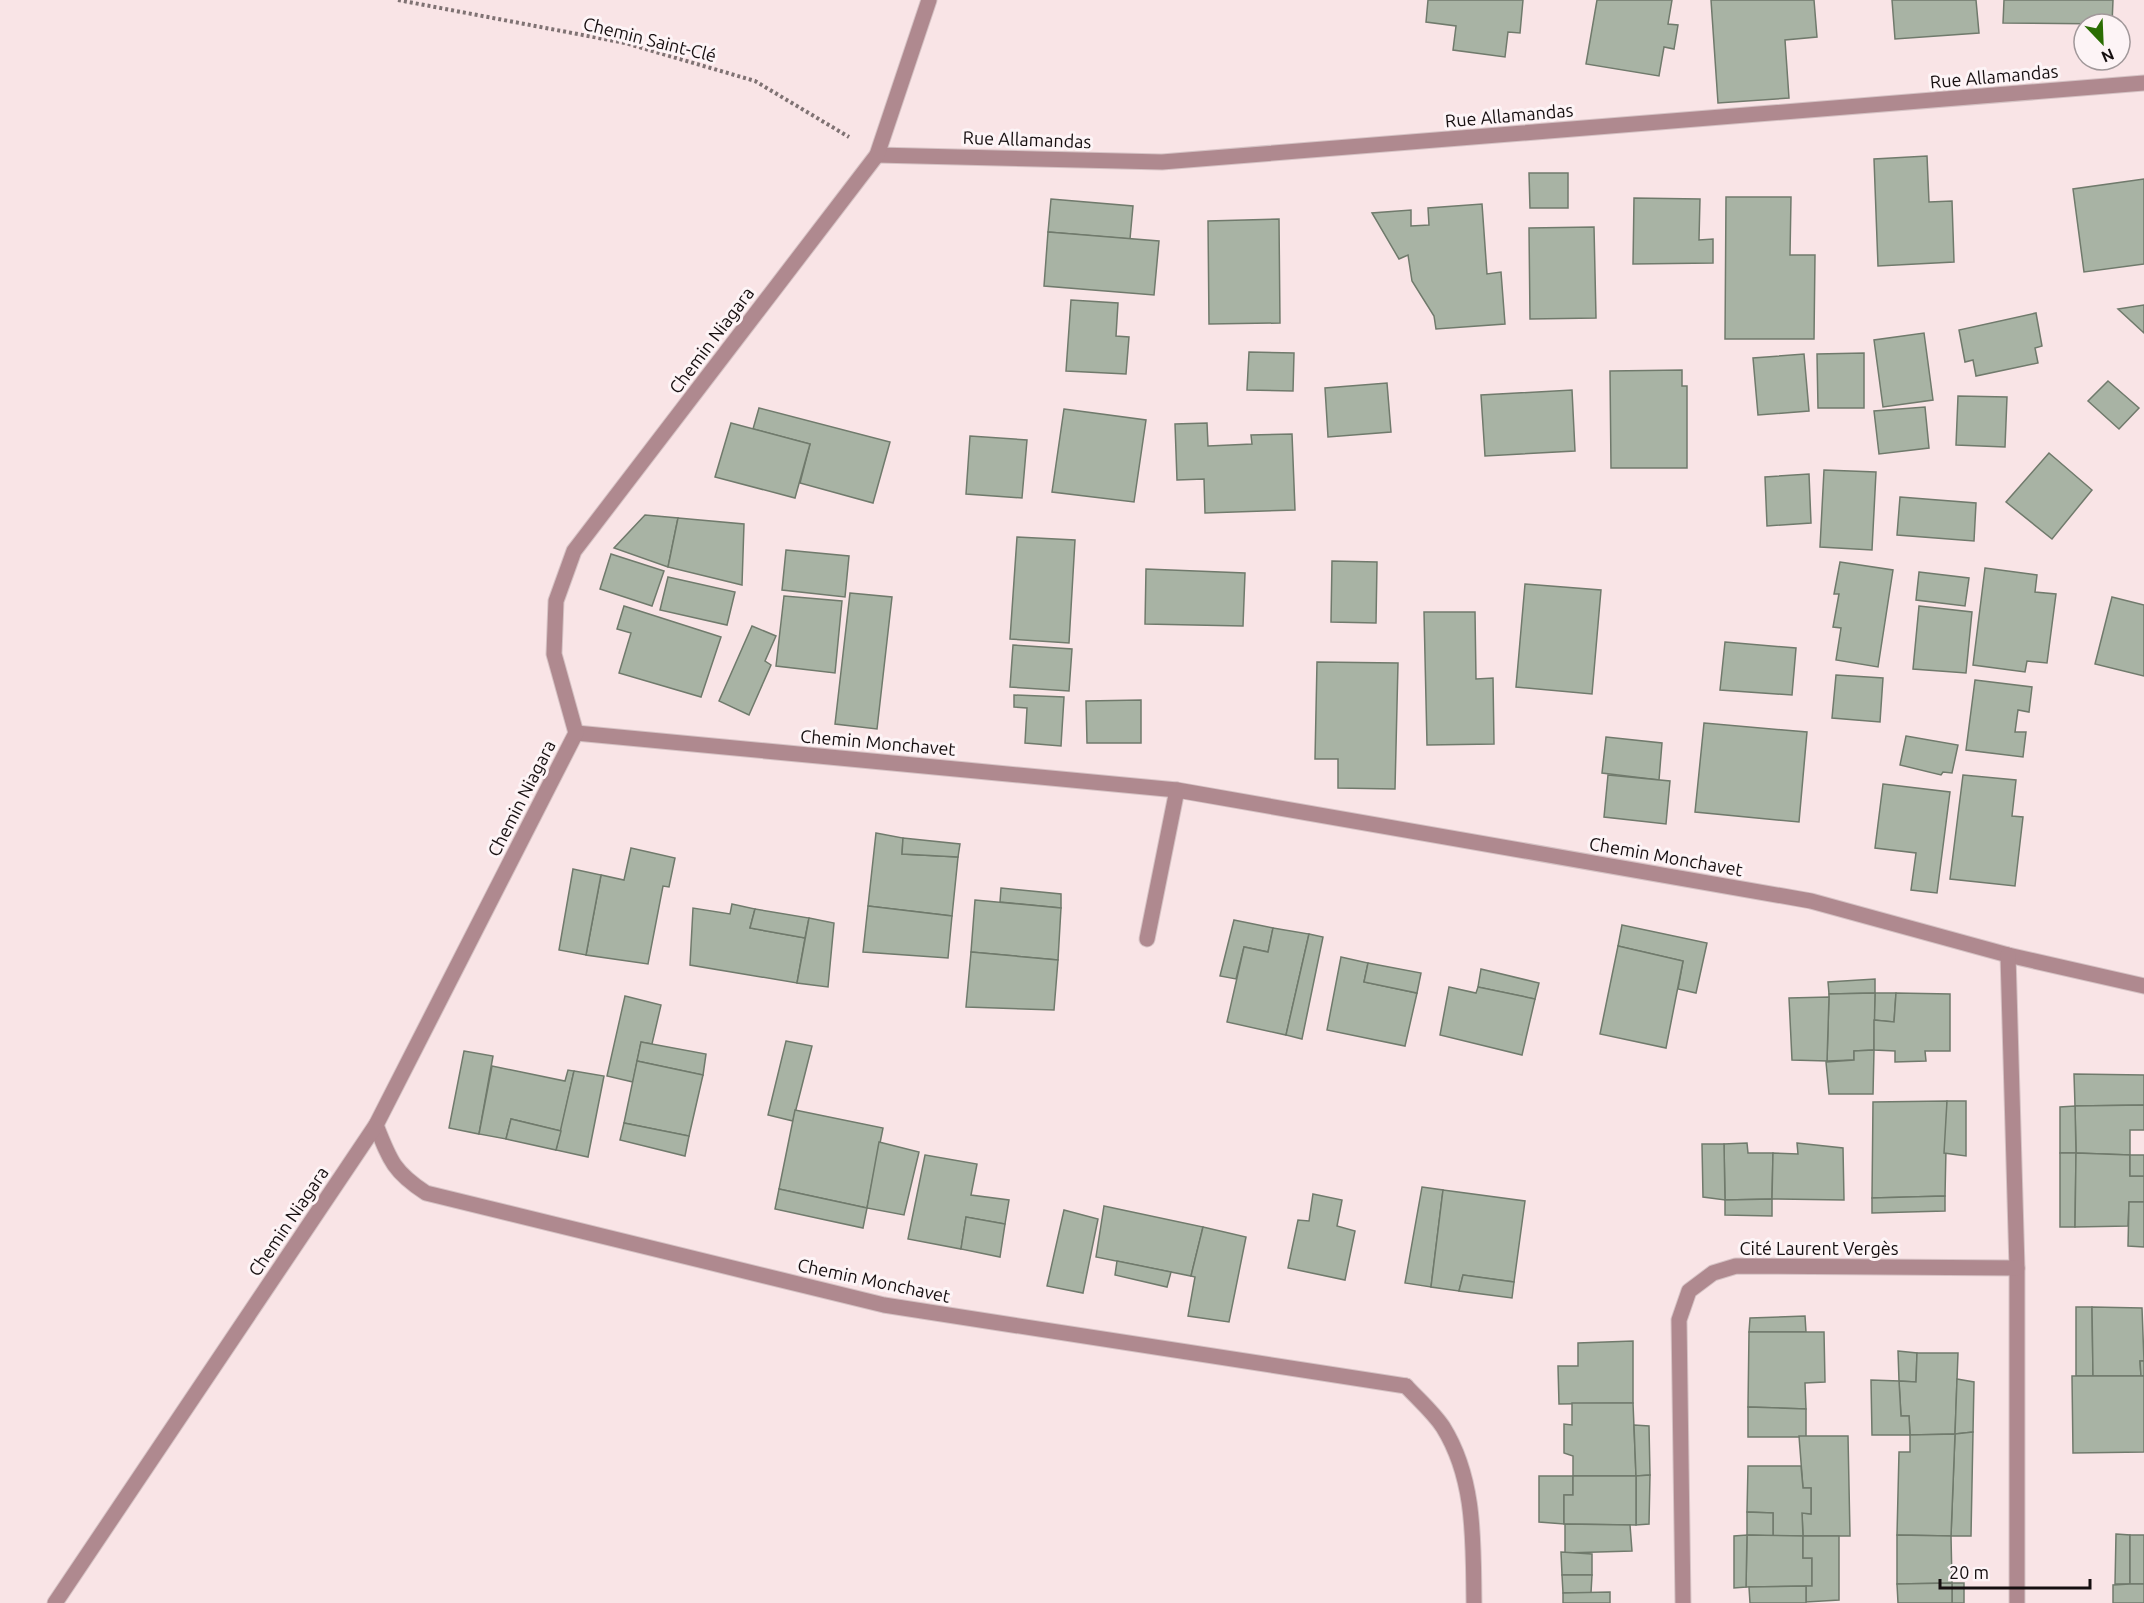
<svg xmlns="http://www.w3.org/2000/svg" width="2144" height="1603" viewBox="0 0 2144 1603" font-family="Ubuntu,sans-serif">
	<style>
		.building { fill: #a8b3a4; stroke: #707a6c; stroke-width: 1.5 }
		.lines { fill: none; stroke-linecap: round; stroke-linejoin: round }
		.lane-casing { stroke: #d5c2c4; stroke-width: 17 }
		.street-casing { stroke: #d5c2c4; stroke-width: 17 }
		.path { stroke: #7f7273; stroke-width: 4; stroke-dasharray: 3 3; stroke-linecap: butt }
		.lane { stroke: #af898f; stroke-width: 15 }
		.street { stroke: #af898f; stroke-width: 15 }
		.labels { text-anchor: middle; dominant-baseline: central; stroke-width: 6; stroke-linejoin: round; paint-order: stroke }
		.street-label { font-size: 18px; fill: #160f10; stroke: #fdf4f6 }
	</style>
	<rect width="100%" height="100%" fill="#f9e4e6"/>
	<g class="building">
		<polygon points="1428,0 1523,0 1520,33 1508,32 1505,57 1453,50 1456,26 1426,22"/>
		<polygon points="1597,0 1672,0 1668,24 1678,25 1674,49 1664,47 1659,76 1586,64"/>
		<polygon points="1711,0 1814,0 1817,37 1785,40 1789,98 1718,103"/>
		<polygon points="1892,0 1976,0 1979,33 1895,39"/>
		<polygon points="2004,0 2113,0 2112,24 2003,23"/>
		<polygon points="1927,156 1929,202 1952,201 1954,262 1878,266 1874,159"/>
		<polygon points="1529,173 1568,173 1568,208 1530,208"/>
		<polygon points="2144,179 2144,264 2084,272 2073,189"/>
		<polygon points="1726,197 1791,197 1790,255 1815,255 1814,339 1725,339"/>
		<polygon points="1634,198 1700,199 1699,240 1713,239 1713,263 1633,264"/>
		<polygon points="1051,199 1133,206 1130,239 1048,232"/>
		<polygon points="1482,204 1487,274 1501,272 1505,324 1436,329 1434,316 1412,281 1408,255 1399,259 1372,213 1411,210 1411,226 1429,225 1428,208"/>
		<polygon points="1279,219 1280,323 1209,324 1208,221"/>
		<polygon points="1594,227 1596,318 1530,319 1529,228"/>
		<polygon points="1048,232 1159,241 1154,295 1044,286"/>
		<polygon points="1071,300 1118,303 1116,336 1129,337 1126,374 1066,371"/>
		<polygon points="2144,305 2144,333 2118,309"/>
		<polygon points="2036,313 2042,346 2035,348 2038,363 1976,376 1973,360 1965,362 1959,330"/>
		<polygon points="1924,333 1933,400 1883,407 1874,340"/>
		<polygon points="1249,352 1294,353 1293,391 1247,390"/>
		<polygon points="1864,353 1864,408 1818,408 1817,354"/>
		<polygon points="1804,354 1809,411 1758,415 1753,358"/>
		<polygon points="1682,370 1682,386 1687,386 1687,468 1611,468 1610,371"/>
		<polygon points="2108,381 2139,408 2119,429 2088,401"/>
		<polygon points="1387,383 1391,432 1328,437 1325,388"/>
		<polygon points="1572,390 1575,451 1485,456 1481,395"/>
		<polygon points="1958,396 2007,397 2005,447 1956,445"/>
		<polygon points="1925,407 1929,448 1879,454 1874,411"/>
		<polygon points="759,408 890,442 873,503 800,483 810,444 753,429"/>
		<polygon points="1064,409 1146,420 1134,502 1052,492"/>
		<polygon points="731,423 810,444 795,498 715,477"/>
		<polygon points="1207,423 1208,446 1252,444 1251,435 1292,434 1295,510 1205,513 1204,479 1177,480 1175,424"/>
		<polygon points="970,436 1027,440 1022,498 966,494"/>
		<polygon points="2049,453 2092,490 2052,539 2006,502"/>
		<polygon points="1824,470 1876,472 1872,550 1820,547"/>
		<polygon points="1809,474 1811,523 1767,526 1765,477"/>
		<polygon points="1900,497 1976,503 1974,541 1897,535"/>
		<polygon points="645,515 678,518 668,567 614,548"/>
		<polygon points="678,518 744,524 742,585 668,567"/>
		<polygon points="1017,537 1075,540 1069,643 1010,639"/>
		<polygon points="786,550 849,556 845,597 782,590"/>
		<polygon points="611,554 664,571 652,606 600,589"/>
		<polygon points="1332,561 1377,562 1376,623 1331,622"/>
		<polygon points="1840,562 1893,570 1878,667 1836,660 1841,628 1833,627 1839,594 1834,594"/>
		<polygon points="1985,568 2037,575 2035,592 2056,594 2047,663 2027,661 2025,672 1973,665"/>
		<polygon points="1146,569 1245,573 1243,626 1145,624"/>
		<polygon points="1919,572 1969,578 1965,606 1916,600"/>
		<polygon points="668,577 735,592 727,625 660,610"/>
		<polygon points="1525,584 1601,590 1592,694 1516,687"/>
		<polygon points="850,593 892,597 877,729 835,724"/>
		<polygon points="784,596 842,601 835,673 776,666"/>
		<polygon points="2112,597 2144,605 2144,676 2095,664"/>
		<polygon points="624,606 721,637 701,697 619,673 631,633 617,629"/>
		<polygon points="1919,606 1972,612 1966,673 1913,669"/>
		<polygon points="1424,612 1475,612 1476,679 1493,678 1494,744 1427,745"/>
		<polygon points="752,626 776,636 765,661 771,665 749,715 719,701"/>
		<polygon points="1725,642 1796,648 1792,695 1720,690"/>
		<polygon points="1013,645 1072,649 1069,691 1010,687"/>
		<polygon points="1317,662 1398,663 1395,789 1338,788 1338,759 1315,759"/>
		<polygon points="1836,675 1883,678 1880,722 1832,718"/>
		<polygon points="1975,680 2032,687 2029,712 2018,710 2015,732 2026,732 2023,757 1966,750"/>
		<polygon points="1014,695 1064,697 1061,746 1025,743 1027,708 1014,707"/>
		<polygon points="1141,700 1141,743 1087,743 1086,701"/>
		<polygon points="1704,723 1807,732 1799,822 1695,812"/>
		<polygon points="1906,736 1958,745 1952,773 1943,772 1941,775 1900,765"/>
		<polygon points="1606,737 1662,743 1659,780 1602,773"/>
		<polygon points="1608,775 1670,781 1666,824 1604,817"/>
		<polygon points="1963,775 2016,780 2012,816 2023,817 2015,886 1950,879"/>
		<polygon points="1883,784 1950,792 1937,893 1911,890 1916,853 1875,848"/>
		<polygon points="876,833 903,838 902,854 958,857 952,916 868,906"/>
		<polygon points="903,838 960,844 958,857 902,854"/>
		<polygon points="631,848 675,858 669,887 663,886 648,964 586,955 601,875 624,880"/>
		<polygon points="573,869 601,875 586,955 559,950"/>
		<polygon points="1001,888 1061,894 1061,908 1000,902"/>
		<polygon points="975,900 1061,908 1058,960 971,952"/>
		<polygon points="732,904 755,909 750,928 805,938 797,983 690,965 693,908 730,914"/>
		<polygon points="868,906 952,916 948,958 863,952"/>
		<polygon points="755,909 809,918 805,938 750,928"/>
		<polygon points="809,918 834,923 828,987 797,983"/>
		<polygon points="1234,920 1273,928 1268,952 1244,947 1236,979 1220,976"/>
		<polygon points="1622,925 1707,943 1696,993 1678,989 1683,961 1618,946"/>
		<polygon points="1273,928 1309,934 1286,1035 1227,1022 1244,947 1268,952"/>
		<polygon points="1309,934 1323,937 1302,1039 1286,1035"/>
		<polygon points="1618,946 1683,961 1666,1048 1600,1034"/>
		<polygon points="971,952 1058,960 1054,1010 966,1007"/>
		<polygon points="1341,957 1368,963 1364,982 1417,993 1405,1046 1327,1030"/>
		<polygon points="1368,963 1421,973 1417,993 1364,982"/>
		<polygon points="1481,969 1539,983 1535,999 1478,987"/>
		<polygon points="1875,979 1875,993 1829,994 1828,982"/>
		<polygon points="1449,987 1476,993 1478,987 1535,999 1522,1055 1440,1035"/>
		<polygon points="1875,993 1896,993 1894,1022 1874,1020"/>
		<polygon points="1875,993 1874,1050 1854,1051 1854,1060 1827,1061 1829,994"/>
		<polygon points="1896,993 1950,994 1950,1051 1925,1051 1926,1061 1895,1062 1895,1051 1874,1050 1874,1020 1894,1022"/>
		<polygon points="625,996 661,1005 652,1044 641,1042 633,1082 607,1076"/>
		<polygon points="1829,997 1827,1061 1792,1060 1789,998"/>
		<polygon points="786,1041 812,1046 793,1121 768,1115"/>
		<polygon points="641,1042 706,1054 703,1075 637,1061"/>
		<polygon points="1874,1050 1873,1094 1829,1094 1826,1062 1854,1060 1854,1051"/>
		<polygon points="464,1051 493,1056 479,1134 449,1128"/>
		<polygon points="637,1061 703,1075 689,1136 624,1123"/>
		<polygon points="492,1066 565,1081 568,1070 574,1071 561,1131 511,1119 506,1139 479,1134"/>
		<polygon points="574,1071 604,1076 588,1157 556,1150"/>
		<polygon points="2074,1074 2144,1075 2144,1105 2075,1106"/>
		<polygon points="1947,1101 1945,1196 1872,1198 1873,1102"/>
		<polygon points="1947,1101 1966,1101 1966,1156 1944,1153"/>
		<polygon points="2144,1105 2144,1130 2130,1130 2130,1155 2076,1153 2075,1106"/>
		<polygon points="2075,1106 2076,1153 2060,1153 2060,1107"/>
		<polygon points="795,1110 883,1128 867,1208 779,1189"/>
		<polygon points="511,1119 561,1131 556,1150 506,1139"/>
		<polygon points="624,1123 689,1136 685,1156 620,1140"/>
		<polygon points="879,1142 919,1152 904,1215 867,1208"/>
		<polygon points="1747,1143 1748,1153 1773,1153 1772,1199 1725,1200 1724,1144"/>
		<polygon points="1797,1143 1843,1148 1844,1200 1772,1199 1773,1153 1798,1154"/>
		<polygon points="1702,1144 1724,1144 1725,1200 1703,1197"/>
		<polygon points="2060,1153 2076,1153 2075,1227 2060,1227"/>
		<polygon points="2076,1153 2130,1155 2130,1176 2144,1176 2144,1202 2129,1202 2128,1226 2075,1227"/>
		<polygon points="925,1155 977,1164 971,1195 1009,1200 1005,1224 966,1217 961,1249 908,1239"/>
		<rect x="2130" y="1155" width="14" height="21"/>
		<polygon points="1422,1187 1443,1190 1431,1287 1405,1283"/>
		<polygon points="779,1189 867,1208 863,1228 775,1209"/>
		<polygon points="1443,1190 1525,1201 1514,1282 1463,1275 1459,1291 1431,1287"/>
		<polygon points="1313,1194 1342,1200 1337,1226 1355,1231 1345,1280 1288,1268 1298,1220 1309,1221"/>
		<polygon points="1945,1196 1945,1211 1872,1213 1872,1198"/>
		<polygon points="1772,1199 1772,1216 1725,1215 1725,1200"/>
		<polygon points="2129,1202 2144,1202 2144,1247 2128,1246"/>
		<polygon points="1104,1206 1203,1227 1191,1276 1096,1257"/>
		<polygon points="1064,1210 1098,1219 1083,1293 1047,1286"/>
		<polygon points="966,1217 1005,1224 1000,1257 961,1249"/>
		<polygon points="1203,1227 1246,1237 1229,1322 1188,1316 1195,1277 1191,1276"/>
		<polygon points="1117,1261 1171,1272 1167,1287 1115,1275"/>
		<polygon points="1463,1275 1514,1282 1512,1298 1459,1291"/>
		<polygon points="2076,1307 2092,1307 2093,1376 2076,1376"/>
		<polygon points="2092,1307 2142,1308 2144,1361 2140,1361 2141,1376 2093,1376"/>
		<polygon points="1805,1316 1806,1332 1749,1332 1750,1318"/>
		<polygon points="1749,1332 1824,1332 1825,1382 1805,1383 1806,1409 1748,1407"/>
		<polygon points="1633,1341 1633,1403 1559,1404 1558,1366 1578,1366 1578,1343"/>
		<polygon points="1898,1351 1917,1353 1916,1382 1899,1381"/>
		<polygon points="1917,1353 1958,1353 1955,1434 1910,1435 1909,1416 1901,1416 1899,1381 1916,1382"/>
		<polygon points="2140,1361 2144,1361 2144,1376 2141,1376"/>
		<polygon points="2072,1376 2144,1376 2144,1452 2073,1453"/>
		<polygon points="1957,1379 1974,1382 1973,1432 1955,1434"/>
		<polygon points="1871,1380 1899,1381 1901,1416 1909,1416 1910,1435 1872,1435"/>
		<polygon points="1572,1403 1633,1403 1636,1476 1573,1476 1573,1456 1564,1453 1564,1424 1572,1425"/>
		<polygon points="1748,1407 1806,1409 1806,1437 1748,1437"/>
		<polygon points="1634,1425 1649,1426 1650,1475 1636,1476"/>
		<polygon points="1973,1432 1971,1536 1951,1536 1955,1434"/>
		<polygon points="1955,1434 1951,1536 1897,1535 1899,1452 1910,1452 1910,1435"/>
		<polygon points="1799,1436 1848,1436 1850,1536 1803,1536 1802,1513 1811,1514 1811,1488 1803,1488"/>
		<polygon points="1748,1466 1801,1466 1803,1488 1811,1488 1811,1514 1802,1513 1803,1536 1773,1536 1773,1513 1747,1512"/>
		<polygon points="1650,1475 1649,1524 1636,1525 1636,1476"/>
		<polygon points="1539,1476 1573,1476 1573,1495 1564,1495 1564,1524 1539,1522"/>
		<polygon points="1573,1476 1636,1476 1636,1525 1564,1524 1564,1495 1573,1495"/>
		<polygon points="1747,1512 1773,1513 1773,1536 1747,1535"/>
		<polygon points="1565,1524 1630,1525 1632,1551 1565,1553"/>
		<polygon points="2116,1534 2130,1535 2130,1584 2115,1584"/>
		<polygon points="1747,1535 1803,1536 1803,1558 1812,1558 1812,1586 1746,1587"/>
		<polygon points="1747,1535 1746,1587 1734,1588 1734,1536"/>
		<polygon points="1897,1535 1951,1536 1952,1583 1897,1584"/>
		<rect x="2130" y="1535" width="14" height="49"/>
		<polygon points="1803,1536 1839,1536 1839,1600 1806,1602 1806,1586 1812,1586 1812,1558 1803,1558"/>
		<polygon points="1561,1552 1592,1554 1592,1575 1562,1575"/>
		<polygon points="1562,1575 1592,1575 1591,1593 1563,1593"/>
		<rect x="1952" y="1583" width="12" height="20"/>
		<polygon points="1952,1583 1952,1603 1898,1603 1897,1584"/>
		<polygon points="2130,1584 2144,1584 2144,1603 2113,1603 2113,1585"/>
		<polygon points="1806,1586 1806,1603 1750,1603 1749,1587"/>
		<polygon points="1610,1592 1610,1603 1563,1603 1563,1593"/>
	</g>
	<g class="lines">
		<defs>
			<path id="lane" d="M1406,1386C1418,1399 1433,1412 1443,1427C1476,1480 1473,1543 1474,1603"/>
			<g id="street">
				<polyline points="877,155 1162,162 2144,83"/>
				<polyline points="576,733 1177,790 1811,901 2008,955 2144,986"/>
				<polyline points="1147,939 1177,790"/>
				<polyline points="2008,955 2017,1268 2017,1603"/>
				<path d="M376,1125C390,1161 394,1172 426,1193L884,1305L1406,1386"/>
				<polyline points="55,1603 376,1125 576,733 554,654 556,601 574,551 877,155 929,0"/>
				<polyline points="1683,1603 1679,1320 1689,1291 1713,1273 1736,1266 2017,1268"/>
			</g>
		</defs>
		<use href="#lane" class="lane-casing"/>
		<use href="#street" class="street-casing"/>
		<polyline class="path" points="398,0 625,43 755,81 849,137"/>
		<use href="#lane" class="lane"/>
		<use href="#street" class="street"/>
	</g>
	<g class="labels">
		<g class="street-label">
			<text transform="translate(650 39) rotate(14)">Chemin Saint-Clé</text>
			<text transform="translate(1994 76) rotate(-5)">Rue Allamandas</text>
			<text transform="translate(1509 115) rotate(-5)">Rue Allamandas</text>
			<text transform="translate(1027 139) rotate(2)">Rue Allamandas</text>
			<text transform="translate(711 340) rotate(-53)">Chemin Niagara</text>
			<text transform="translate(878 742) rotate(5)">Chemin Monchavet</text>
			<text transform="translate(521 798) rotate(-63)">Chemin Niagara</text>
			<text transform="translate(1666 856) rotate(10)">Chemin Monchavet</text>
			<text transform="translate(288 1221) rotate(-56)">Chemin Niagara</text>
			<text x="1819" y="1248">Cité Laurent Vergès</text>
			<text transform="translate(874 1280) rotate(12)">Chemin Monchavet</text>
		</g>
	</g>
	<g transform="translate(2102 42) rotate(157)"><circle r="28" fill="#fdf4f6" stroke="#a1989a" stroke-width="1.5"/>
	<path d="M0-4.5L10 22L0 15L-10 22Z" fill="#2b6d03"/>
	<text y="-9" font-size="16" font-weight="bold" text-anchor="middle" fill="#160f10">N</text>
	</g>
	<path d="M1940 1579v9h150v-9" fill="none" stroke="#160f10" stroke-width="3"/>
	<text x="1949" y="1579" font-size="18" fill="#160f10" stroke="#fdf4f6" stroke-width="4.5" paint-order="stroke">20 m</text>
</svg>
